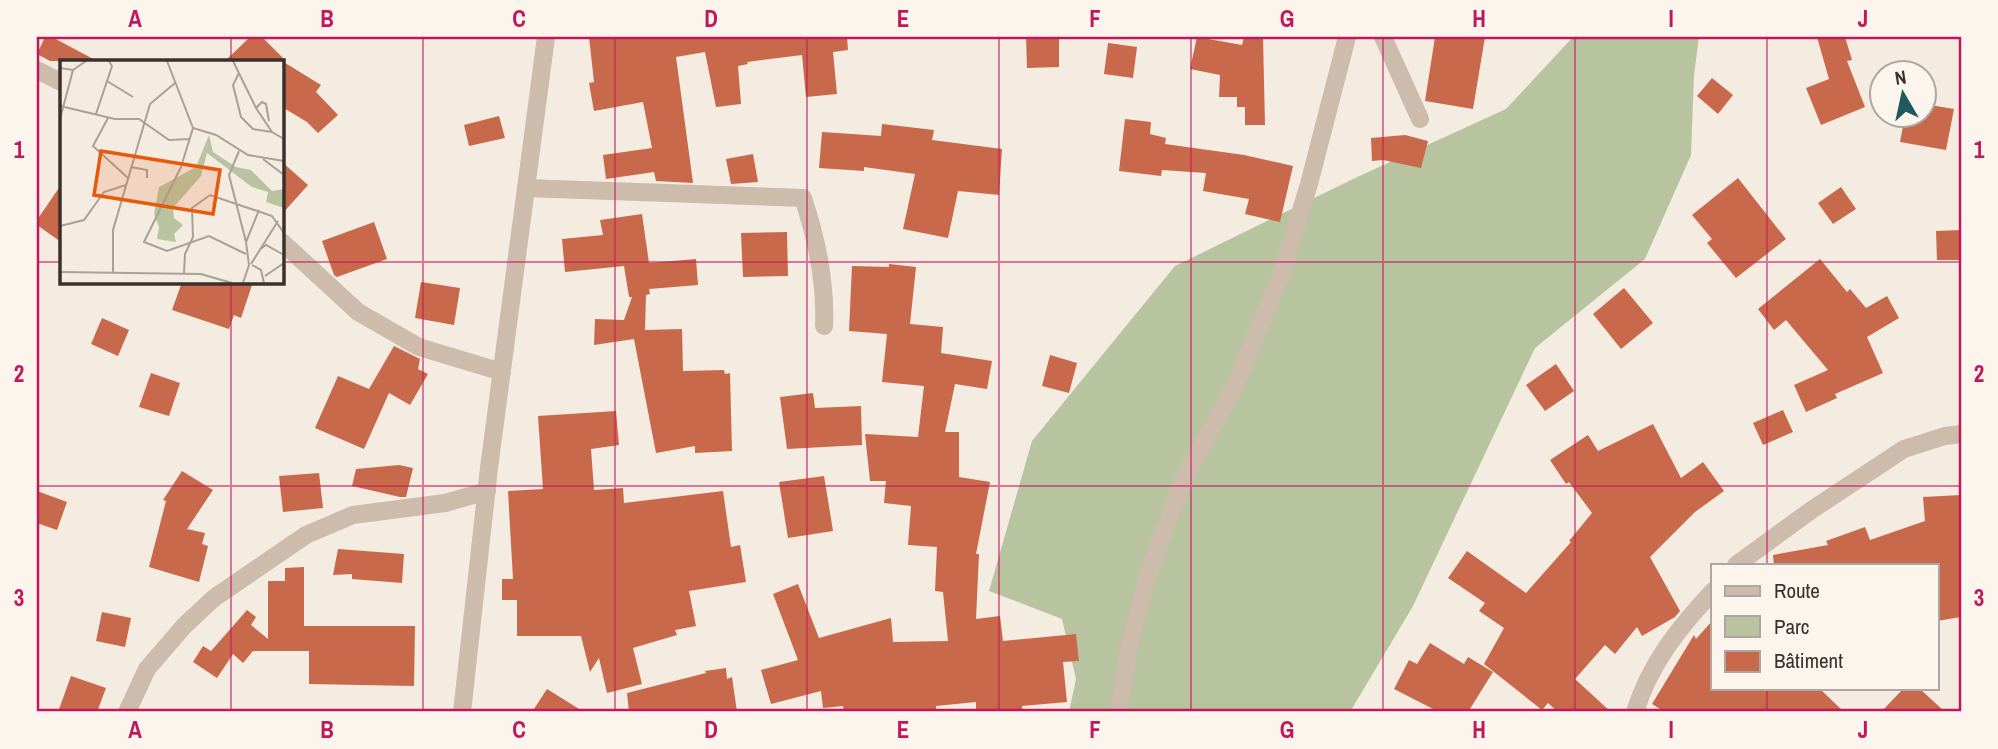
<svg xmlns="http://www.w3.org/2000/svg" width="1998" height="749" viewBox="0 0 1998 749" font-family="'Archivo Narrow',sans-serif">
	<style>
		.green { fill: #b8c4a0 }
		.building { fill: #c8694b }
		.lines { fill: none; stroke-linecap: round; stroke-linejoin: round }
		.minor { stroke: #cdbbac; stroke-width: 18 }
		.tertiary { stroke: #cdbbac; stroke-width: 18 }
		.grid { fill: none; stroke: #c2185b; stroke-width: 2; stroke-opacity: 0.55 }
		.inset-road { fill: none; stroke: #aaa098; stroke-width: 2 }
		.view { fill: #e8590c; fill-opacity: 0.15; stroke: #e8590c; stroke-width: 3.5 }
		.inset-edge { fill: none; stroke: #3b302b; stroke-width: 3.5 }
		.neatline { fill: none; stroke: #c2185b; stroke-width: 2.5 }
		.grid-label { font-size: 23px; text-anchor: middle; font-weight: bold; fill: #c2185b }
	</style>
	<rect width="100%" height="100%" fill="#f4ebe1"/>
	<polygon class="green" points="1573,37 1699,37 1694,75 1691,155 1645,259 1535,348 1413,606 1350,712 1069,712 1076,679 1062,619 989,591 1032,441 1175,266 1353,179 1506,109"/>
	<g class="building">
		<polygon points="45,37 52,37 97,61 50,61 37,54"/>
		<polygon points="250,37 262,37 286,61 225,61"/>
		<polygon points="589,37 847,37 848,50 833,52 837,94 806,97 802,55 747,62 748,64 738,66 741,104 716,107 705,52 676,57 693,183 656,181 654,172 606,179 603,155 652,148 643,102 594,111 589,83 594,82"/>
		<polygon points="1026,37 1059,37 1059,67 1027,68"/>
		<polygon points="1197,37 1242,45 1244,37 1263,37 1265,125 1245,125 1245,107 1237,107 1237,97 1219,97 1220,75 1190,69"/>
		<polygon points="1435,37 1485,37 1473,109 1425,101"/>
		<polygon points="1817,37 1845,37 1852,60 1847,61 1865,107 1821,125 1806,88 1829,79"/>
		<polygon points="1108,43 1137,47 1133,78 1104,74"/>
		<polygon points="282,61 321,85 316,92 338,115 318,133 307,122 282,107"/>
		<polygon points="1712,78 1733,95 1718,114 1697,96"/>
		<polygon points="1924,104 1954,109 1946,150 1900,142 1905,116 1924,116"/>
		<polygon points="499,116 505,138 469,146 464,125"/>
		<polygon points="1125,119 1151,122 1150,134 1166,138 1165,144 1244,155 1293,166 1280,222 1245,214 1249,199 1203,191 1206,173 1162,170 1161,176 1119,171"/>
		<polygon points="882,124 934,130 932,140 1002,149 999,195 958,191 948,238 903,229 915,174 864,167 864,171 819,168 822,132 881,136"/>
		<polygon points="1405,135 1428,141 1421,168 1383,160 1372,161 1371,138"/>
		<polygon points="753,154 758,182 731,184 726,159"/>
		<polygon points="282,162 308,185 282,214"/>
		<polygon points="1738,178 1786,239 1736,278 1707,243 1712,239 1692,215"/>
		<polygon points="61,185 61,242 37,225 37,220"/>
		<polygon points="1841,187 1856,209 1833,224 1818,203"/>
		<polygon points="642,214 649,263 696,259 698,285 649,289 650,294 646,295 645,330 682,329 683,371 724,370 725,374 730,373 732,451 695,453 695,446 656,453 634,339 594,345 595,319 624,320 632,297 629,297 624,266 565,272 562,239 603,235 600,220"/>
		<polygon points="374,222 387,259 337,277 334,275 322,241"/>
		<polygon points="1961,230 1961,260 1937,260 1936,231"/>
		<polygon points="787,232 788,276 743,277 741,233"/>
		<polygon points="1820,259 1847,292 1850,289 1866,308 1887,296 1899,318 1867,337 1883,373 1835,394 1837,398 1806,412 1794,385 1828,370 1786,320 1774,330 1758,309"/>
		<polygon points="889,264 916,267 910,324 943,327 941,353 992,361 987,389 955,384 945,432 959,432 959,477 990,482 976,554 979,554 976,619 1000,616 1003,641 1076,634 1079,661 1063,662 1067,702 1022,706 1022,712 976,712 976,702 936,706 936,712 844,712 843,706 823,708 821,691 771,704 761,670 798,660 773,594 798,584 819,638 891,618 893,642 948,641 943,592 935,591 937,547 908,545 911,506 884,503 886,481 870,481 865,434 918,437 924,386 882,382 887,334 849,331 852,266 889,267"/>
		<polygon points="182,282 253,282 241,318 234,315 229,329 172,310"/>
		<polygon points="421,282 460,288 454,325 415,318"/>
		<polygon points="1624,288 1653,323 1621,349 1593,314"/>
		<polygon points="102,318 129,330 118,356 91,344"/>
		<polygon points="394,346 420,359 418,369 428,374 410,405 389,393 364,449 315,428 338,376 369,389"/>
		<polygon points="1050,355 1077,363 1069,393 1042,386"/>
		<polygon points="1556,364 1574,391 1545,411 1526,385"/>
		<polygon points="151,373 180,383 169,416 139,407"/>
		<polygon points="813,393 815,408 861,406 862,445 787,449 780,397"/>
		<polygon points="1783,410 1793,432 1763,445 1753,423"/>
		<polygon points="616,411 619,445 591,449 594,490 623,488 624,503 723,491 731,547 740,545 746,582 689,591 696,626 675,630 677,635 633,648 642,684 607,693 599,658 590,672 581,636 517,636 517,600 502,600 502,579 513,579 508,491 543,489 538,416"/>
		<polygon points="1653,424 1681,478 1703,462 1724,491 1695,512 1650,557 1680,611 1675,617 1642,636 1637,627 1615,654 1605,645 1575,679 1611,712 1558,712 1548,703 1542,710 1484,664 1504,628 1479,611 1485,603 1448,578 1467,551 1526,593 1571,542 1569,541 1592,513 1569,482 1566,484 1550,460 1588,435 1598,451"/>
		<polygon points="399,465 413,468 406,497 400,497 352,486 356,469"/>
		<polygon points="182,471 213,490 187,529 205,533 202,544 208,546 199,582 149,567 166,501 163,500"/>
		<polygon points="319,473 323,508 283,512 279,476"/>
		<polygon points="824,476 833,531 788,538 779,482"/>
		<polygon points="37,491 67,502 57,530 37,523"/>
		<polygon points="1961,495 1961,617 1937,621 1937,565 1774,565 1773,555 1828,545 1826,541 1865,527 1870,540 1925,521 1923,497"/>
		<polygon points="338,549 404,554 402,583 352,579 352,574 333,575"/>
		<polygon points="304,567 304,626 415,626 414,686 309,684 309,651 253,651 243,663 233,654 217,678 193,662 203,646 211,651 247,610 256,617 251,625 268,639 268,581 285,581 285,568"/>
		<polygon points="102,612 131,618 125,647 96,641"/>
		<polygon points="1713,620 1713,688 1819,688 1844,712 1665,712 1652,704 1694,635 1696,639"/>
		<polygon points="1430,643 1464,664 1468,657 1493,672 1468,712 1439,712 1394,689 1409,660 1417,664"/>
		<polygon points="726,668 727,679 732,677 737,712 629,712 627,693 706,673 705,671"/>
		<polygon points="71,676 106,688 97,712 58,712"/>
		<polygon points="1904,688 1919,688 1945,712 1881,712"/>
		<polygon points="547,689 584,712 532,712"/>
	</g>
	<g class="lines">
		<g class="minor">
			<polyline points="1383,37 1420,119"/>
			<polyline points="37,70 61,82"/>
			<path d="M526,188L803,198C817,240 826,282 824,326"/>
			<polyline points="282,242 358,312 419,347 502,372"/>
			<polyline points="1736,565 1813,509 1904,449 1945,436 1961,434"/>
			<polyline points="127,712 147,669 184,626 214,598 306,535 353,515 445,503 487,491"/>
			<polyline points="1119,712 1128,651 1149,571 1185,476 1234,388 1283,270 1309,184 1347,37"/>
			<path d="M1635,712C1650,663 1679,628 1713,591"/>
		</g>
		<polyline class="tertiary" points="462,712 489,468 546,37"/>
	</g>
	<path class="grid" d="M231,37V61M423,37V712M615,37V712M807,37V712M999,37V712M1191,37V712M1383,37V712M1575,37V712M1767,37V565M37,262H61M282,262H1961M231,282V712M37,486H1961M1767,688V712"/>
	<g transform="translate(60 60)">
		<rect width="224" height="224" fill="#f4ebe1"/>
		<path d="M149,75L153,92L176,107L191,110L212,131L224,129V148L206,142L208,132L192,127L147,93L141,116L113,148L114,158L123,165L114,174L116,182L97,179L99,167L94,154L99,127L136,107Z" fill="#b8c4a0"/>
		<path class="inset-road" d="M107,1L133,68L156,75L188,95L224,101M173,1L196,48L212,72L224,79M0,8L13,10L26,1M179,13L173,25L181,57L193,69L212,72M47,21L73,37M0,46L55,59H79L109,80L130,79M196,48L202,42L206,44L209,61M36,54L52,6L49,1M48,58L33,86L68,118M0,59L13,10M133,68L121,107L84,182L107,191L149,176L186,194M179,91L169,115L186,182L189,205L183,223M203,99L224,115M71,107L87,110V118M0,166L24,160L44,132L66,125M186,182L199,150M199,190L206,185L224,195M191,204L218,161M192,205L201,210L204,223M0,212L141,214L172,223M53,213V170L90,44L115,23M124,214L125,194L133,177L132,148L150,135L212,156L224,173M205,216L224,203"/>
		<path class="view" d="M41,91L160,110L153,154L34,135Z"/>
		<rect width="224" height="224" class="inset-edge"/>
	</g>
	<rect width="1998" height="749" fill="none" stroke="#fbf5ee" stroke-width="77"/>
	<rect x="1711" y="564" width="228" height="126" fill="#fbf5ee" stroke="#aea6a0" stroke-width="2"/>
	<rect x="1725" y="586" width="35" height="10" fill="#cdbbac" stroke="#aea6a0" stroke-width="2"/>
	<text x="1774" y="598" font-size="21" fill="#3b302b">Route</text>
	<rect x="1725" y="616" width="35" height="21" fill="#b8c4a0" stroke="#aea6a0" stroke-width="2"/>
	<text x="1774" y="634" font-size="21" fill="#3b302b">Parc</text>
	<rect x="1725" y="651" width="35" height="21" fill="#c8694b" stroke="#aea6a0" stroke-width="2"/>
	<text x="1774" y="668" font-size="21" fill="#3b302b">Bâtiment</text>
	<g transform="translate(1903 94) rotate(351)"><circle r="33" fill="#fbf5ee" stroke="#aea6a0" stroke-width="2"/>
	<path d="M0-5L12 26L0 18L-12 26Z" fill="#1f5a5e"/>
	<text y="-10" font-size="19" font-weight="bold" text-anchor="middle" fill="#3b302b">N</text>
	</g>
	<rect x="38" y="38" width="1922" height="672" class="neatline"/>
	<g class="grid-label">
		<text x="135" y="27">A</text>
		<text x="327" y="27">B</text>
		<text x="519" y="27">C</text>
		<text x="711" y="27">D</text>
		<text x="903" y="27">E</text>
		<text x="1095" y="27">F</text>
		<text x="1287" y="27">G</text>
		<text x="1479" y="27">H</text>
		<text x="1671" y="27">I</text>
		<text x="1863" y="27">J</text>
		<text x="19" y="158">1</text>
		<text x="1979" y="158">1</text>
		<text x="19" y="382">2</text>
		<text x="1979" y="382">2</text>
		<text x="19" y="606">3</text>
		<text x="1979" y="606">3</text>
		<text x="135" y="738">A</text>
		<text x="327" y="738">B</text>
		<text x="519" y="738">C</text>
		<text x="711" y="738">D</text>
		<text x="903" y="738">E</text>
		<text x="1095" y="738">F</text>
		<text x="1287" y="738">G</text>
		<text x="1479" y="738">H</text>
		<text x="1671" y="738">I</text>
		<text x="1863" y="738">J</text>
	</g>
</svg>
